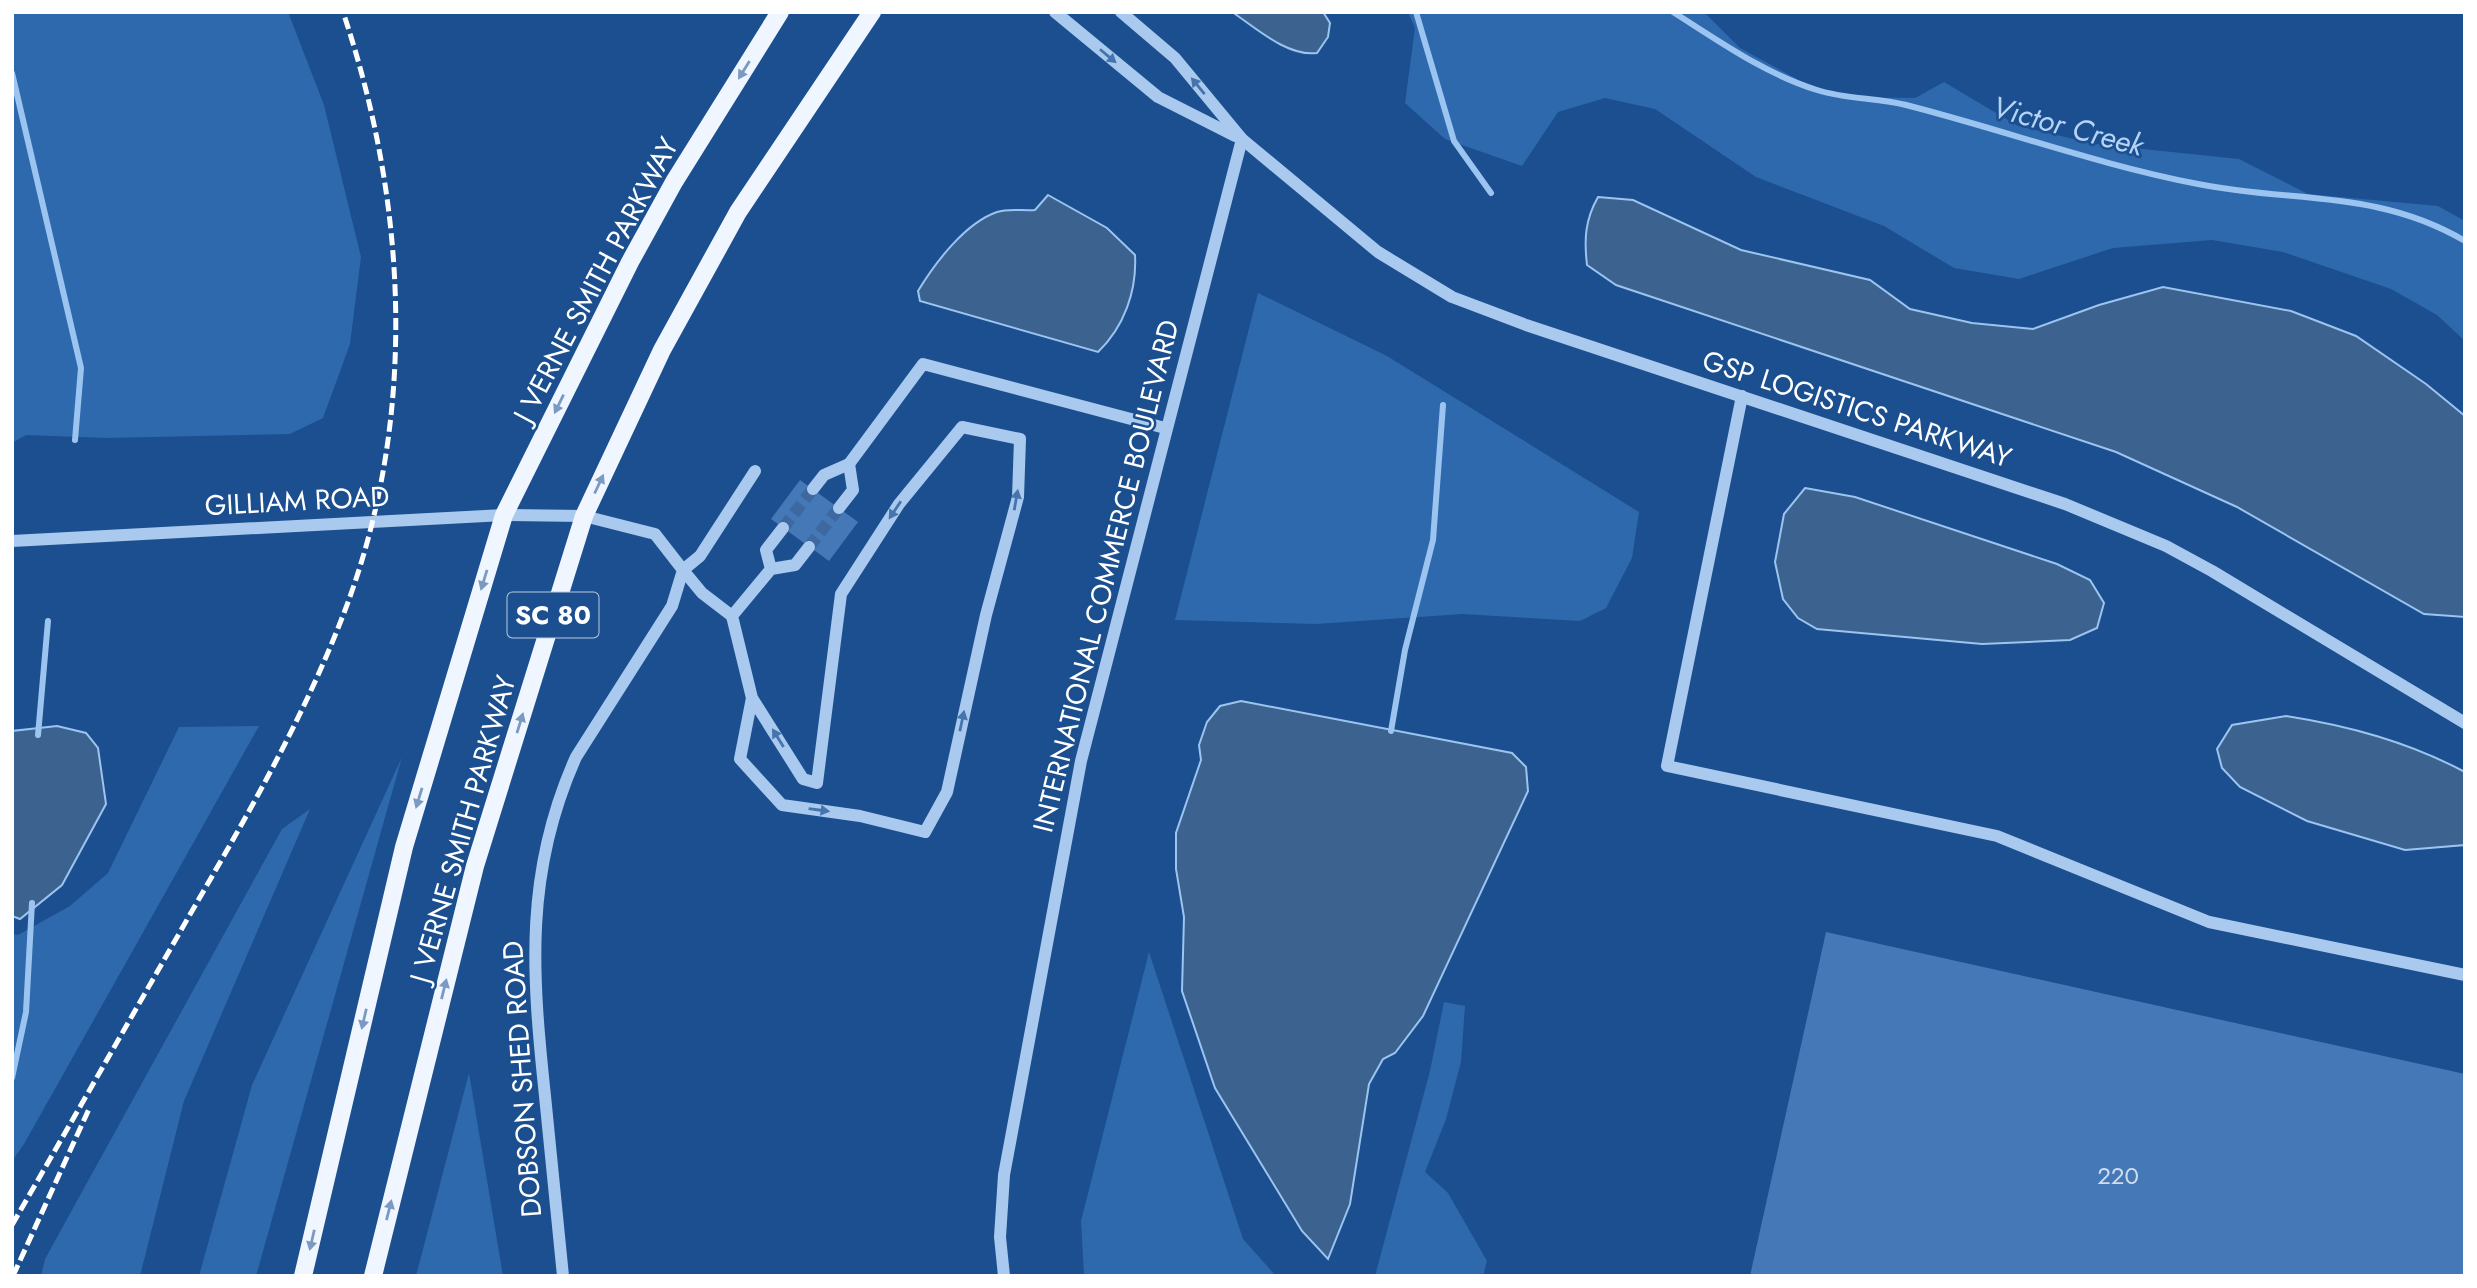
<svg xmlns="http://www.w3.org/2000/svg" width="2477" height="1288" viewBox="0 0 2477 1288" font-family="Jost,sans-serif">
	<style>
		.green { fill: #2e69ad }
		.water { fill: #3c6290; stroke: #9cc4f0; stroke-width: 2 }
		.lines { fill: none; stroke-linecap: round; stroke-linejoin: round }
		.stream { stroke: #9cc4f0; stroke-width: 6 }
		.building { fill: #4478b7 }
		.minor-tunnel { stroke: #3d69a0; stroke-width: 12; stroke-dasharray: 12 6; stroke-linecap: butt }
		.minor { stroke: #a9c9ee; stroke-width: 12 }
		.major { stroke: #f0f6ff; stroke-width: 18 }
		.rail { stroke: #fff; stroke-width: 5; stroke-dasharray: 12 5; stroke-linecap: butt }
		.oneway { fill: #4674ac }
		.oneway2 { fill: #7b9ac1 }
		.labels { text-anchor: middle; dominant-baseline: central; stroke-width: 5; stroke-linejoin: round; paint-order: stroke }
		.number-label { font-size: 24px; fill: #d0dded }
		.shield { fill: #1b4f8f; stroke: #bbcadd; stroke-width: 2 }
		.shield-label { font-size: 26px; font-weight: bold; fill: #fff }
		.street-label { font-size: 28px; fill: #fff; stroke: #1b4f8f }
		.water-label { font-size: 30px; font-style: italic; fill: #b5d3f5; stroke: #1b4f8f }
	</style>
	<rect width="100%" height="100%" fill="#1b4f8f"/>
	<g class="green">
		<polygon points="12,12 288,12 324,105 361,257 350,344 323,418 290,434 107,438 26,435 12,443"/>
		<polygon points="1408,12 1704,12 1740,48 1830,97 1915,98 1944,82 2018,126 2095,144 2239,159 2308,194 2438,206 2465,221 2465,341 2437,315 2391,289 2283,252 2212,240 2113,248 2019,279 1954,268 1884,226 1756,177 1655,109 1605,98 1558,112 1522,166 1445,139 1405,103 1415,28"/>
		<polygon points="1258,293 1387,356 1639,512 1632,558 1606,608 1580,621 1462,614 1316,624 1175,620"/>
		<polygon points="259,726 24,1144 12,1161 12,934 18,935 70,906 108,873 179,727"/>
		<polygon points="402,757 256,1276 199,1276 252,1085"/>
		<polygon points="310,809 184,1101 140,1276 41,1276 45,1259 282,829"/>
		<polygon points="1149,952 1243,1239 1276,1276 1084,1275 1081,1221"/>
		<polygon points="1444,1002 1465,1006 1461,1062 1446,1119 1425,1172 1448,1193 1487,1261 1483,1276 1375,1276 1430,1071"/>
		<polygon points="469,1073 503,1276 416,1276"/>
	</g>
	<g class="water">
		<path d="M1232,12H1323L1330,23L1328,37L1317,53C1287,57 1255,27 1232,12Z"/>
		<path d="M1048,195L1107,228L1135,255C1137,291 1124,327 1098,352L920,301L918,291C935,263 965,223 997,212C1008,208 1023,211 1035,210Z"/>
		<path d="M1598,197L1633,200L1741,250L1870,280L1910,309L1972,323L2033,329L2099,305L2163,287L2291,311L2356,336L2426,384L2465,416V617L2424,614L2237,507L2116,452L1616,285L1587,265C1584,239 1585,220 1598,197Z"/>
		<polygon points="1805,488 1855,497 2057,564 2090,580 2104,603 2097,628 2070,640 1982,644 1817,629 1798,618 1783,599 1775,562 1784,514"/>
		<polygon points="1241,701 1512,753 1526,767 1528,791 1423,1016 1395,1053 1383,1059 1369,1084 1350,1204 1328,1259 1302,1231 1215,1088 1182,991 1184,917 1176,869 1176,833 1201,760 1199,745 1207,722 1220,706"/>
		<path d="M2286,716C2350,726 2408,742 2465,772V845L2405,850L2307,821L2240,787L2222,768L2217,749L2232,725Z"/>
		<polygon points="57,726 86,733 98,748 106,804 62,885 20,919 12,916 12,731"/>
	</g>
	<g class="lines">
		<g class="stream">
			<polyline points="1416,12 1454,141 1491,193"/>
			<path d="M1673,12C1719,41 1765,74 1817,90C1845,99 1877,98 1906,105C2004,130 2099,165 2198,184C2292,203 2377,189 2465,241"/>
			<polyline points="12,73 81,368 75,440"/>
			<polyline points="1391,731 1405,650 1433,540 1443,405"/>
			<polyline points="38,735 48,621"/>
			<polyline points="12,1078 26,1012 32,903"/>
		</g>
	</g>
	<g class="building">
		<polygon points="800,480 858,522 829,561 771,519"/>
		<polygon points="1826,932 2465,1074 2465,1276 1750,1276"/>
	</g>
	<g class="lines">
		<g class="minor-tunnel">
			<polyline points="783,528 813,489"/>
			<polyline points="809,547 839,508"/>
		</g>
		<g class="minor">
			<polyline points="1055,12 1158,97 1235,136"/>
			<polyline points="1121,12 1175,58 1242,139 1378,252 1452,297 1526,325 2065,504 2166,546 2212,571 2465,723"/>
			<polyline points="1742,396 1667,766 1997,836 2209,922 2465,975"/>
			<polyline points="813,489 824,475 849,464 923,364 1165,428"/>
			<polyline points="839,508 853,490 849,464"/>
			<path d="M12,541L504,515L584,516L655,534L683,570L672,606L576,757C524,873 532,973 545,1096C551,1156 557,1216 563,1276"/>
			<polyline points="771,569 766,550 783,528"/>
			<polyline points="732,616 702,593 683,570 700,556 755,471"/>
			<polyline points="752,698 803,779 817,783 841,594 899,504 962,427 1020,439 1018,497 986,615 947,792 925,832 860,816 782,805 740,759 752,698 732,616 771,569 795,565 809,547"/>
			<polyline points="1004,1276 1000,1237 1004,1175 1081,761 1242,139"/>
		</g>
		<g class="major">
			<polyline points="303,1276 404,847 504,515 630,262 674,182 780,12"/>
			<polyline points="373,1276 475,866 584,516 662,350 738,212 872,12"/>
		</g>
		<g class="rail">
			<path d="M12,1225C72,1121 132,1016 192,911C247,816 302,721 342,618C418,424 409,208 343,12"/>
			<polyline points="13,1276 89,1109"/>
		</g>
	</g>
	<defs><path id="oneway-solid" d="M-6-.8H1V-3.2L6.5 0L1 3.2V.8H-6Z" transform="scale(1.75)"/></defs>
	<g class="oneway">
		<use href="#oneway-solid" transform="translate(1108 56) rotate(40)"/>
		<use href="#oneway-solid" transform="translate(1198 86) rotate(-129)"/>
		<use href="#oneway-solid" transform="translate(1016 500) rotate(-80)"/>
		<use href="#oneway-solid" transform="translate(895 510) rotate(124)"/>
		<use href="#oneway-solid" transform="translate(962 721) rotate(-78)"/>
		<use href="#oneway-solid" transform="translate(778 738) rotate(-122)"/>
		<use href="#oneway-solid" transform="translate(819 810) rotate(8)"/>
	</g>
	<g class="oneway2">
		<use href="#oneway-solid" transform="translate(744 70) rotate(122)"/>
		<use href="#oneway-solid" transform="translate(559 404) rotate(116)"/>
		<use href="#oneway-solid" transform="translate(599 484) rotate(-65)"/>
		<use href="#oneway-solid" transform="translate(484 580) rotate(107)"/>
		<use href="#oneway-solid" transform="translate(520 723) rotate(-73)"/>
		<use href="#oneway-solid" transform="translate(419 798) rotate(107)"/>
		<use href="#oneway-solid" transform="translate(444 989) rotate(-76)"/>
		<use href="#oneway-solid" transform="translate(364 1019) rotate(103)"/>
		<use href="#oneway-solid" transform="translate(389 1210) rotate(-76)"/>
		<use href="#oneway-solid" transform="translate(312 1240) rotate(103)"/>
	</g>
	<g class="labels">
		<g class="number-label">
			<text x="2118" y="1175">220</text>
		</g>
		<rect class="shield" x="507.5" y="592.5" width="91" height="45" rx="5"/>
		<g class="shield-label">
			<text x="553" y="615">SC 80</text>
		</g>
		<g class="street-label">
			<text transform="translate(596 280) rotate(-62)">J VERNE SMITH PARKWAY</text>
			<text transform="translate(1857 409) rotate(18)">GSP LOGISTICS PARKWAY</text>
			<text transform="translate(297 501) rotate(-3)">GILLIAM ROAD</text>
			<text transform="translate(1106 576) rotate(-76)">INTERNATIONAL COMMERCE BOULEVARD</text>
			<text transform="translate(463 829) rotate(-74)">J VERNE SMITH PARKWAY</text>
			<text transform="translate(522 1079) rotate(-94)">DOBSON SHED ROAD</text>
		</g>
		<g class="water-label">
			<text transform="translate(2068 126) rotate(15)">Victor Creek</text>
		</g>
	</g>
	<rect width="2477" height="1288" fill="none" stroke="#ffffff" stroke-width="28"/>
</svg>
